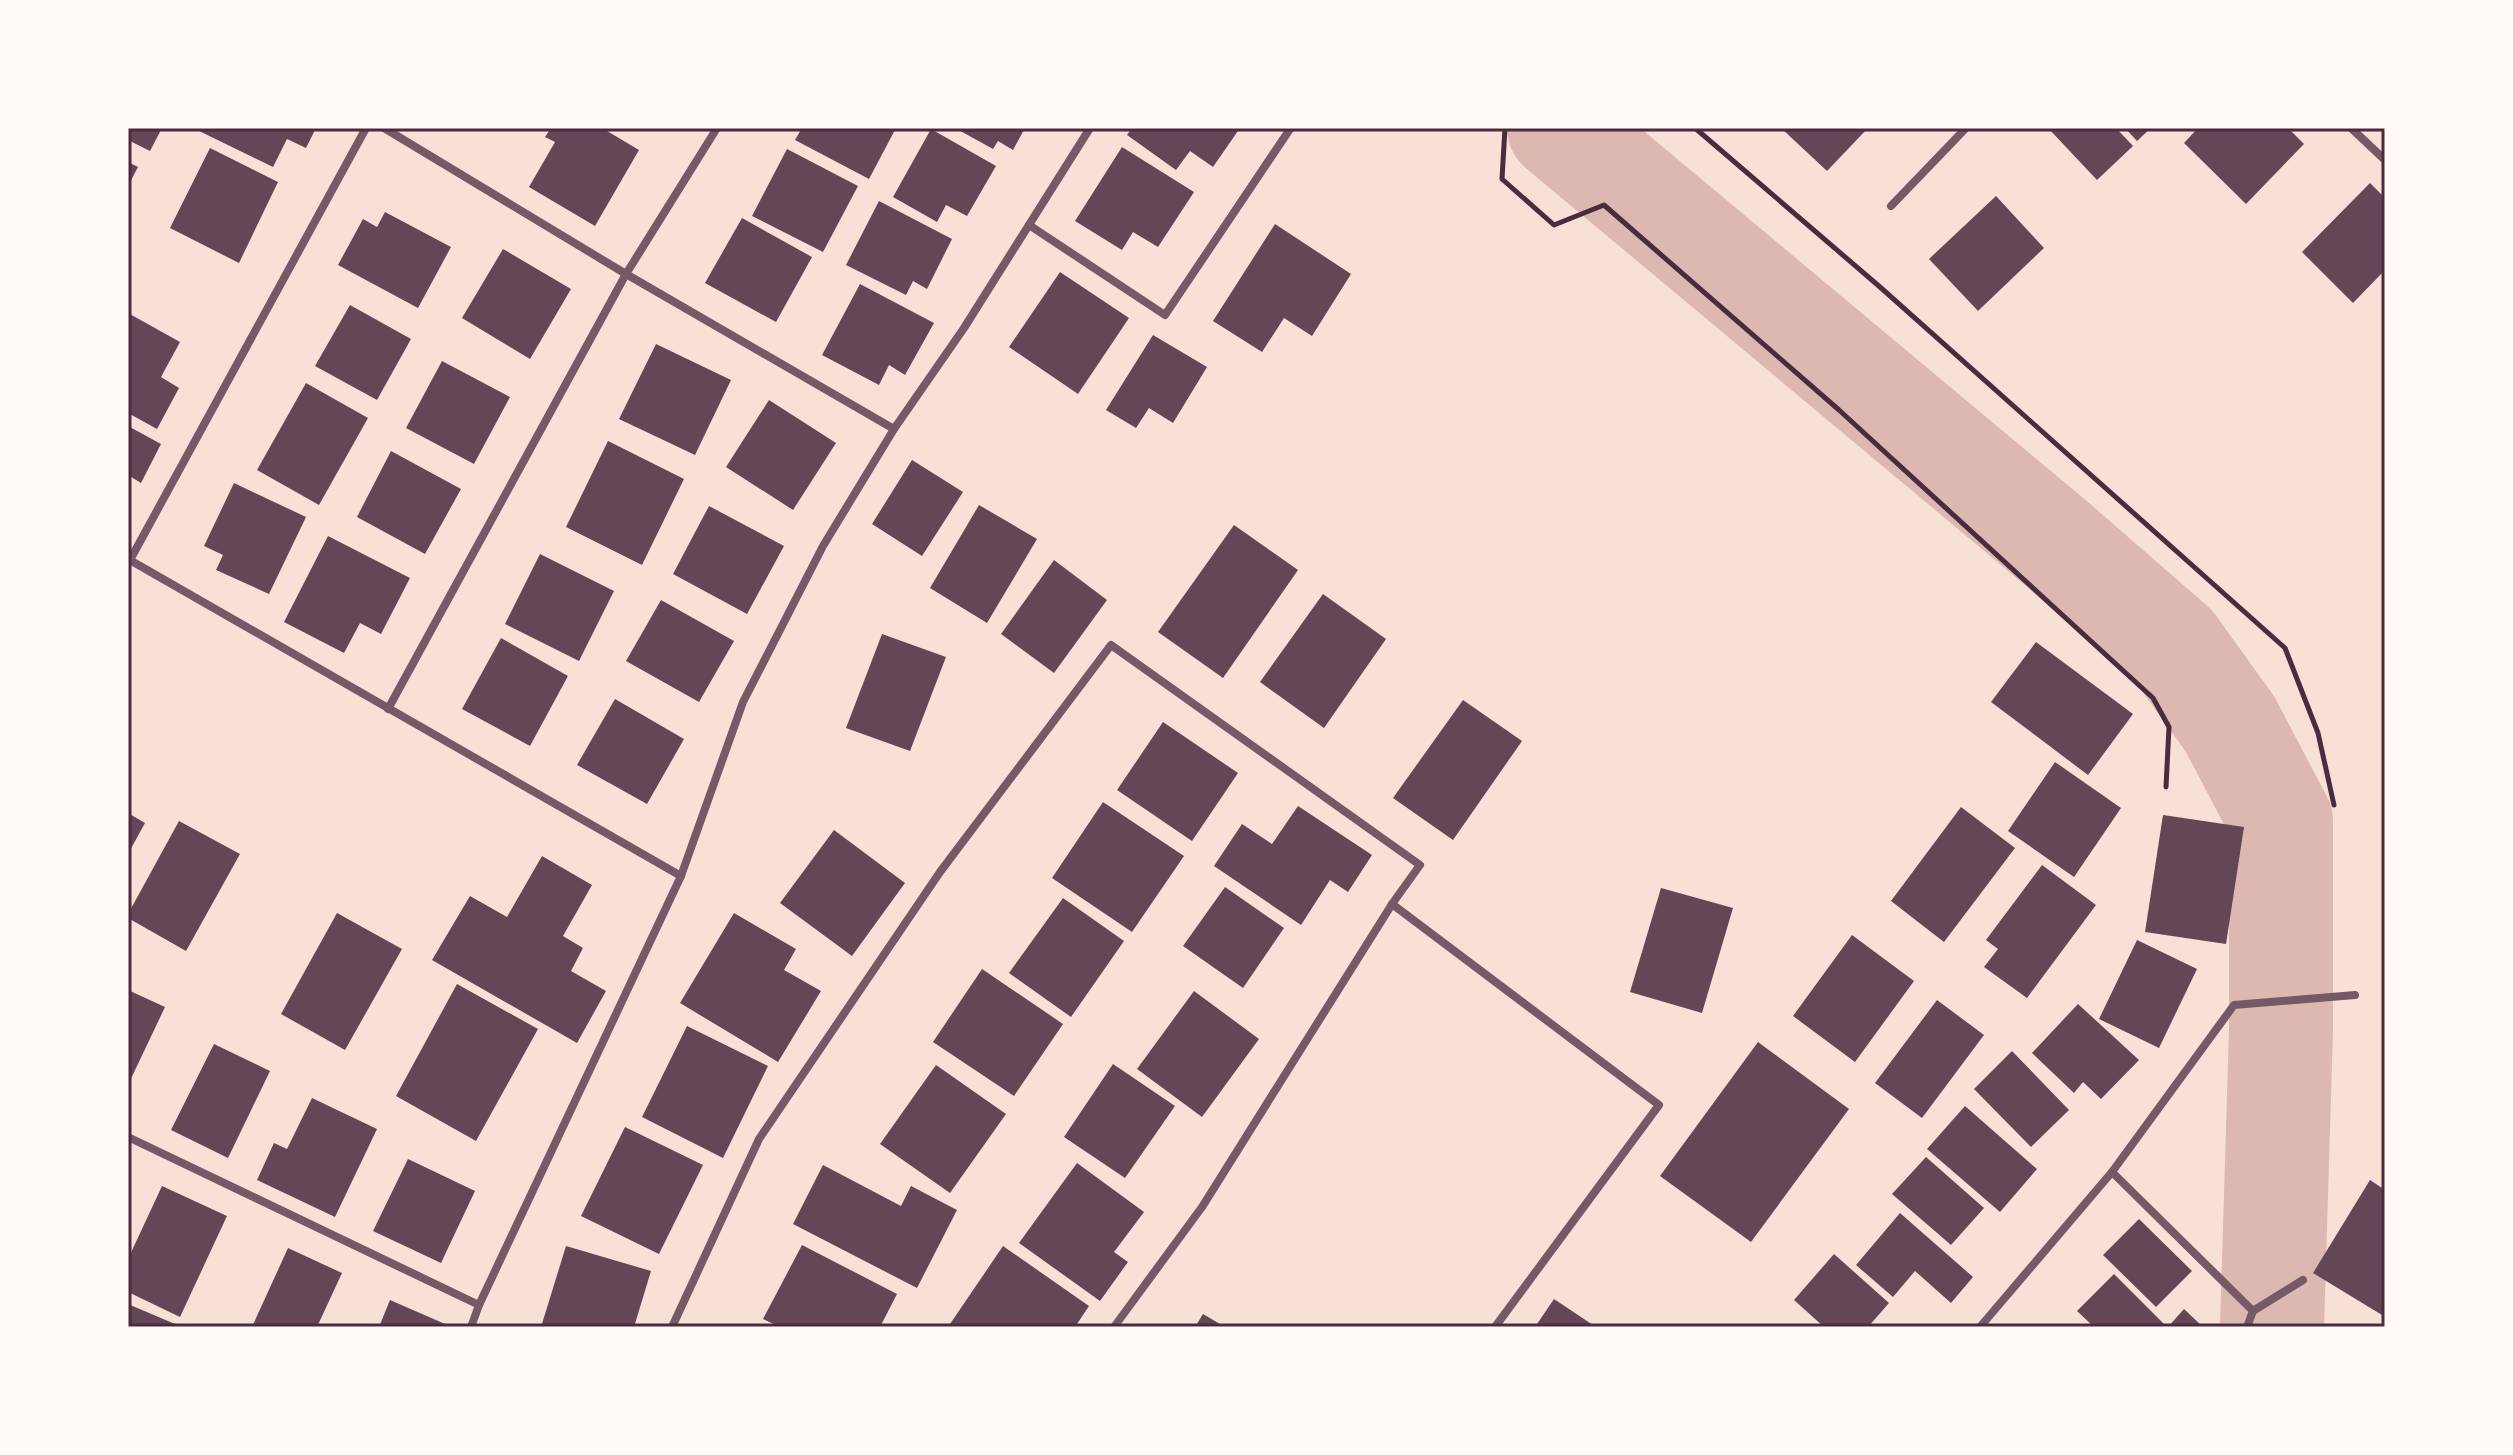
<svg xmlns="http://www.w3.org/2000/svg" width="2513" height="1455" viewBox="0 0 2513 1455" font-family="Cabin,sans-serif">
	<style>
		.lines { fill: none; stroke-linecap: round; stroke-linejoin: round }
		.river { stroke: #dcb8b0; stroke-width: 104 }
		.building { fill: #644757 }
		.path { stroke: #4a2c40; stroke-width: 5 }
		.minor { stroke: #755966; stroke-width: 8 }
		.neatline { fill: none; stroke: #4a2c40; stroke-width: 3 }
	</style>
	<rect width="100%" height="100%" fill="#f7e1d7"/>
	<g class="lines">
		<polyline class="river" points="1559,128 2057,544 2173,645 2230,724 2281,821 2281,1030 2272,1327"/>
	</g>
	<g class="building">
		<polygon points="128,128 162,128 150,151 128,140"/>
		<polygon points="193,128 316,128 306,148 287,139 273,167"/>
		<polygon points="551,128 602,128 639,150 595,226 529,187 555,142 545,137"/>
		<polygon points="802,128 896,128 869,179 795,140"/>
		<polygon points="955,128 1025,128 1013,150 998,141 993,149"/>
		<polygon points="1132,128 1240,128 1213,167 1190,151 1176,170 1127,135"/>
		<polygon points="1781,128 1868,128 1827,171"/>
		<polygon points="2048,128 2116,128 2133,146 2097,180"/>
		<polygon points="2125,128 2151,128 2137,141"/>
		<polygon points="2198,128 2288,128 2304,144 2246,204 2184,143"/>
		<polygon points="931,129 996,166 967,216 946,205 937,222 893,197"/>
		<polygon points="1122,147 1194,192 1158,247 1133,232 1122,250 1075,221"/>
		<polygon points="210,148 278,182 239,263 170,228"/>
		<polygon points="787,149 858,186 823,252 752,216"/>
		<polygon points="128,162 138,167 128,186"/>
		<polygon points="2370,183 2385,198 2385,270 2353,303 2302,252"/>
		<polygon points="1996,196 2044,248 1978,311 1929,259"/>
		<polygon points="879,201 952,239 927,289 913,281 906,295 846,265"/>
		<polygon points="385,212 451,247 418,308 338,265 363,219 377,227"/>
		<polygon points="742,218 812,257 776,322 705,283"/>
		<polygon points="1275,224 1351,274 1312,336 1284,318 1262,352 1213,321"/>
		<polygon points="503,249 571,289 530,359 462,318"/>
		<polygon points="1060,272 1129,318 1078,394 1009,347"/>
		<polygon points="860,284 934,323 905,375 889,365 879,385 822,355"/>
		<polygon points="350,305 411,339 377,400 315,366"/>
		<polygon points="128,313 180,342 161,377 179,388 157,429 128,413"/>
		<polygon points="1153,335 1207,367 1173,423 1149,408 1136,428 1106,410"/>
		<polygon points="656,344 731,380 695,455 619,419"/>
		<polygon points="442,361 510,397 474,464 406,428"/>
		<polygon points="306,383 368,418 319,505 257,470"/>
		<polygon points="769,400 836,443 793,510 726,467"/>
		<polygon points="128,426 161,444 141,483 128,475"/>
		<polygon points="608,441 684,479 642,565 566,527"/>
		<polygon points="391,451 461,489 425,554 357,517"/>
		<polygon points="912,460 963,492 922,556 872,524"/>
		<polygon points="234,483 306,517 269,594 216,570 223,555 204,546"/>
		<polygon points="979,505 1037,539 987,623 930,588"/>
		<polygon points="709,506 784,546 747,614 673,574"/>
		<polygon points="1234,525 1298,570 1223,678 1158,632"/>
		<polygon points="328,536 410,578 381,634 360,623 344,653 284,622"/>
		<polygon points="540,554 614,591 579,661 505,624"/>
		<polygon points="1054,560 1107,600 1054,673 1001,634"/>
		<polygon points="1323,594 1386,639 1324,728 1260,682"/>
		<polygon points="661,600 734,641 699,702 626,661"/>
		<polygon points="882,634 946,657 910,751 846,728"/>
		<polygon points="501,638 568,676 530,746 462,709"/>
		<polygon points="2036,642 2133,714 2088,775 1991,702"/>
		<polygon points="615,699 684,739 647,804 577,765"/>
		<polygon points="1463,700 1522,741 1453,840 1393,798"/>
		<polygon points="1163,722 1238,773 1192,841 1117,790"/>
		<polygon points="2055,762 2121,808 2074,877 2008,831"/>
		<polygon points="1103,802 1184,856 1132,932 1052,878"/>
		<polygon points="1298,806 1372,855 1348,892 1330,880 1301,925 1214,866 1242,824 1272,844"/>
		<polygon points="1961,807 2015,848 1944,942 1891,901"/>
		<polygon points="128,813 145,823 128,854"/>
		<polygon points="2163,815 2244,827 2226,944 2145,932"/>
		<polygon points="179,821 240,854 186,951 128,918 128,914"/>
		<polygon points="834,830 905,883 852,956 780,903"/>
		<polygon points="542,856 592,885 563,936 583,948 571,971 606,991 577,1043 432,960 470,896 507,917"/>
		<polygon points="2042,865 2096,905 2027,998 1984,967 1998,949 1986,940"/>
		<polygon points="1225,887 1284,928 1243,988 1183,946"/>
		<polygon points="1661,888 1733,908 1702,1013 1630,992"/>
		<polygon points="1063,898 1124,941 1071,1017 1009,973"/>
		<polygon points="337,913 402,949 345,1050 281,1014"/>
		<polygon points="734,913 796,949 784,970 821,991 778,1062 680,1003"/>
		<polygon points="1852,935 1914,981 1855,1062 1793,1016"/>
		<polygon points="2137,940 2197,969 2159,1048 2099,1019"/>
		<polygon points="982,969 1063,1024 1014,1096 933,1042"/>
		<polygon points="457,984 538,1029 476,1141 396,1096"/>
		<polygon points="128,990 165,1007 128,1085"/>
		<polygon points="1194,991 1259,1039 1202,1117 1137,1069"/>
		<polygon points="1937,1000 1984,1035 1922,1118 1875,1083"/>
		<polygon points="2078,1004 2139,1060 2101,1099 2083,1082 2074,1093 2032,1053"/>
		<polygon points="687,1026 768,1066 723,1158 642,1117"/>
		<polygon points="1758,1042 1849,1109 1751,1242 1660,1176"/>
		<polygon points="214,1044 270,1071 228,1158 171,1130"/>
		<polygon points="2012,1051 2069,1110 2031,1147 1974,1089"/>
		<polygon points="1113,1064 1175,1106 1125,1178 1064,1137"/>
		<polygon points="936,1065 1006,1114 950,1193 880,1144"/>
		<polygon points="312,1098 377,1129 335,1217 257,1180 274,1143 287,1149"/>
		<polygon points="1965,1106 2037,1169 2000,1212 1927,1149"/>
		<polygon points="625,1127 703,1165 659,1254 581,1216"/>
		<polygon points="1926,1157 1984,1208 1951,1245 1892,1194"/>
		<polygon points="408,1159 475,1191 441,1263 373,1231"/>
		<polygon points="1077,1163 1144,1212 1114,1252 1128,1262 1100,1301 1019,1243"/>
		<polygon points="823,1165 901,1206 911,1186 957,1210 917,1288 793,1224"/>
		<polygon points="2370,1180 2385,1190 2385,1311 2382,1315 2313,1273"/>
		<polygon points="162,1186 227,1216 180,1317 128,1292 128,1259"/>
		<polygon points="1900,1213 1973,1277 1951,1303 1915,1271 1893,1297 1856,1265"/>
		<polygon points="2139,1219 2192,1271 2156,1307 2103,1255"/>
		<polygon points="802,1245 897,1294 880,1327 780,1327 763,1319"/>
		<polygon points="566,1246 651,1271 634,1327 541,1327"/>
		<polygon points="1003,1246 1089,1306 1075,1327 948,1327"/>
		<polygon points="288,1248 342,1273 317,1327 252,1327"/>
		<polygon points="1834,1254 1889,1303 1868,1327 1824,1327 1794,1300"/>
		<polygon points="2114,1274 2164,1324 2161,1327 2094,1327 2077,1311"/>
		<polygon points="1554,1299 1596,1327 1535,1327"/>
		<polygon points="390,1300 452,1327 379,1327"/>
		<polygon points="128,1304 182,1327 128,1327"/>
		<polygon points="2184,1309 2203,1327 2168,1327"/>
		<polygon points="1203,1314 1225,1327 1195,1327"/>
	</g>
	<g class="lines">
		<g class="path">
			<polyline points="1505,128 1502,179 1554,225 1604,205 1839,410 2153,698 2169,727 2166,787"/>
			<polyline points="1695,128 1880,287 2285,648 2318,733 2334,805"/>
		</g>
		<g class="minor">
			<polyline points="384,128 626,274 894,429"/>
			<polyline points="2351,128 2385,160"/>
			<polyline points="1891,206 1966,128"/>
			<polyline points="1029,225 1165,315 1290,129 1288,128"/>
			<polyline points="128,559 681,876"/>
			<polyline points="130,560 366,128"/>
			<polyline points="388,709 626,274 717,128"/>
			<polyline points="1392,904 1659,1105 1495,1327"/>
			<polyline points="128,1137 479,1305"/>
			<polyline points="2112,1172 2253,1311 2247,1327"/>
			<polyline points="2253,1311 2303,1280"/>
			<polyline points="471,1327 479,1305 681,876 743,702 823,546 894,429 964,328 1090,128"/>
			<polyline points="672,1327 759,1139 940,872 1111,645 1420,865 1392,904 1202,1207 1114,1327"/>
			<polyline points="1980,1327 2112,1172 2234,1005 2355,995"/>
		</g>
	</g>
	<rect width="2513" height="1455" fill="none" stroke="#fffaf5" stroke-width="260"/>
	<rect x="130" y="130" width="2253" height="1195" class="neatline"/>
</svg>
